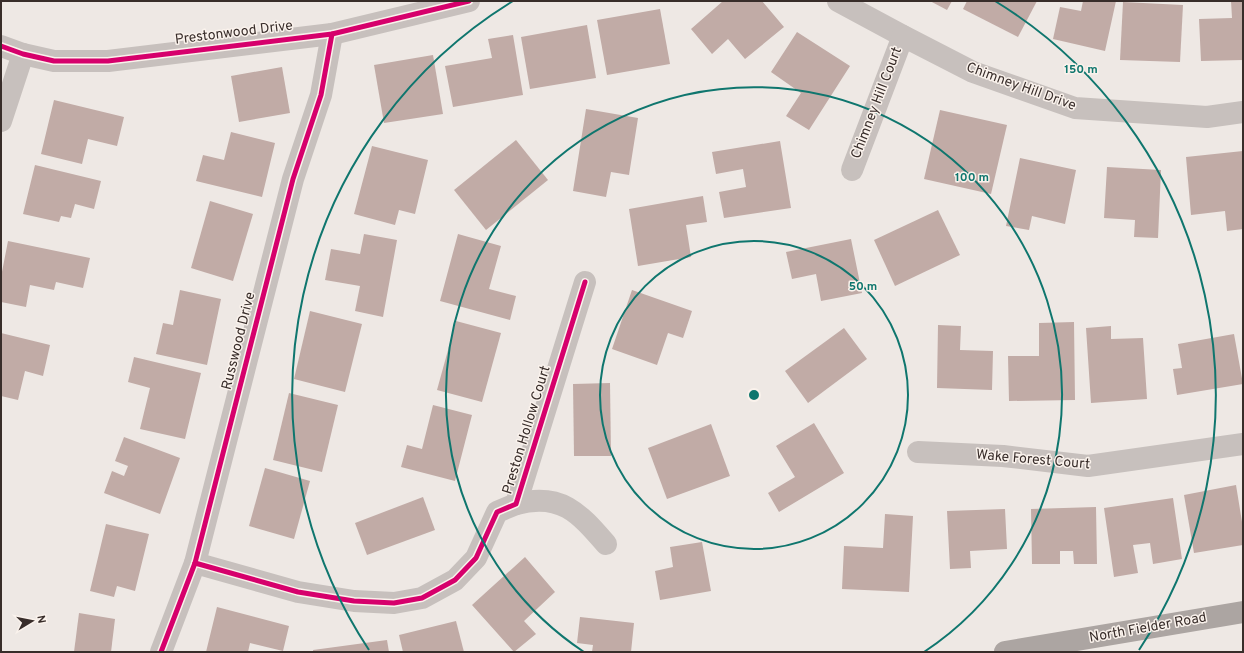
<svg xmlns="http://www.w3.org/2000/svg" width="1244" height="653" viewBox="0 0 1244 653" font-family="Overpass,sans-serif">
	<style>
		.building { fill: #c1aba6 }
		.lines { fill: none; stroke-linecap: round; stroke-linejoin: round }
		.minor { stroke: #c7c0bd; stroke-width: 22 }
		.major { stroke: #aca5a2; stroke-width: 22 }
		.cycleway-casing { stroke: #faf2ec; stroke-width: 8 }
		.cycleway { stroke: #d6006c; stroke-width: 5 }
		.ring { fill: none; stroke: #0f766e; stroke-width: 2 }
		.labels { text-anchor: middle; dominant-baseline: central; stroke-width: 3; stroke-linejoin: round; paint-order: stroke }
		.street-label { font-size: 14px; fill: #382d2a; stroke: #faf2ec }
		.centre { fill: #0f766e; stroke: #faf2ec; stroke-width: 2 }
		.ring-label { font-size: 12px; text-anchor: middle; font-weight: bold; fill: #0f766e; stroke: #faf2ec; stroke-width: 3; stroke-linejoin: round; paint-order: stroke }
	</style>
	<rect width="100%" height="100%" fill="#eee8e4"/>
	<g class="building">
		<polygon points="723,1 762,1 784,27 745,59 728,39 712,54 691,29"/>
		<polygon points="930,1 952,1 947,10"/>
		<polygon points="967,1 1037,1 1018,37 963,9"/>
		<polygon points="1083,1 1116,1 1105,51 1053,39 1060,7 1081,11"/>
		<polygon points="1231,1 1243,1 1243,60 1201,61 1199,19 1232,18"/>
		<polygon points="1123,2 1183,5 1180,62 1120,60"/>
		<polygon points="660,9 670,64 607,75 597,20"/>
		<polygon points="587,25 596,78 530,89 521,37"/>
		<polygon points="797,32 850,66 809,130 786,116 801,93 771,72"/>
		<polygon points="513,35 523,95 453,107 445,66 492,58 488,39"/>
		<polygon points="433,55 443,114 384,123 374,65"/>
		<polygon points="282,67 290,113 239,122 231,76"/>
		<polygon points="54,100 124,117 117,146 88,139 82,164 41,154"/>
		<polygon points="586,109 638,118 629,175 611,172 606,197 573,191"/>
		<polygon points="940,110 1007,125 991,194 924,179"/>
		<polygon points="231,132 275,143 262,197 196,181 203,155 224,160"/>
		<polygon points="516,140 548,180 486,230 454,190"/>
		<polygon points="780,141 791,208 724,218 719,192 746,187 743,169 716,174 712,152"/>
		<polygon points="372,146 428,160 415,214 399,210 395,225 354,214"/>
		<polygon points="1243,151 1243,229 1227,231 1225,211 1191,215 1186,157"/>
		<polygon points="1020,158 1076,170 1065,224 1032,216 1029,230 1006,226"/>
		<polygon points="35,165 101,181 94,209 75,204 71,218 61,216 59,222 23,214"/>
		<polygon points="1107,167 1161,170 1158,238 1134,237 1135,220 1104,218"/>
		<polygon points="703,196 707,222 686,225 691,257 638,266 629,209"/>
		<polygon points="210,201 253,214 233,281 191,268"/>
		<polygon points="938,210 960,255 895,286 874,240"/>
		<polygon points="364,234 397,240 383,317 355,311 360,286 325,280 331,249 360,254"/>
		<polygon points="458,234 501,246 489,289 516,296 510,320 440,301"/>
		<polygon points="851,239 862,293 821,301 816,274 792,279 786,252"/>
		<polygon points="8,241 90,258 83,288 56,282 54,290 30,285 26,307 1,302 1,277"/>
		<polygon points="180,290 221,299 207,365 156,354 163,323 173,325"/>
		<polygon points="632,290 692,311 683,338 668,333 657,365 612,349"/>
		<polygon points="310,311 362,324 345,392 294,379"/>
		<polygon points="456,321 501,333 482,402 437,390"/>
		<polygon points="1074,322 1075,400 1009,401 1008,356 1039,356 1039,323"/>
		<polygon points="938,325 961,326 960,350 993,351 992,390 937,388"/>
		<polygon points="1111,326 1111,339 1143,338 1147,399 1091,403 1086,328"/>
		<polygon points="844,328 867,359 808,403 785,371"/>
		<polygon points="1,333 50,345 43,376 25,371 18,400 1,396"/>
		<polygon points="1234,334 1243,384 1177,395 1173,369 1182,368 1178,344"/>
		<polygon points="134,357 201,373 185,439 140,429 150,388 128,382"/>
		<polygon points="610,383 611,456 574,456 573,384"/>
		<polygon points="289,393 338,405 322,472 273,460"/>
		<polygon points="433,405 472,415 455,481 401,467 407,445 422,449"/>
		<polygon points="814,423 844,473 779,512 768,493 795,477 776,446"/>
		<polygon points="711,424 730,476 667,499 648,448"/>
		<polygon points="124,437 180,458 160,514 104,493 112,471 124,476 128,466 115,461"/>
		<polygon points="265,468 310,481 294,539 249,526"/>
		<polygon points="1236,485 1243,528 1243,545 1194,553 1184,495"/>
		<polygon points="423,497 435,530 367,555 355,523"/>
		<polygon points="1173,498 1182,559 1153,564 1150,543 1133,545 1138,573 1114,577 1104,508"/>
		<polygon points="1096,507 1097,564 1074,564 1073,551 1060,551 1060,564 1032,564 1031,509"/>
		<polygon points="1005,509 1007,549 970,551 971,568 950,569 947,511"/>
		<polygon points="885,514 913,516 909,592 842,589 844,546 883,548"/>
		<polygon points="106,524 149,534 135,591 117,586 114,597 90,591"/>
		<polygon points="702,542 711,591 660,600 655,571 673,567 670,547"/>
		<polygon points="525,557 555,592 524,621 536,634 514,652 472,605"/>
		<polygon points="217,607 289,626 283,651 250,643 248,652 206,652"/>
		<polygon points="79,613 115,619 111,652 74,652"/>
		<polygon points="580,617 634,623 631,652 592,652 593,645 577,643"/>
		<polygon points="456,621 464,652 403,652 399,635"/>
		<polygon points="387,640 389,652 313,652 313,650"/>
	</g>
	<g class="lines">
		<g class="minor">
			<polyline points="838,1 903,36 973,72 1075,108 1207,117 1243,112"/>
			<polyline points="1,46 23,54 54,61 108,61 332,34 469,1"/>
			<polyline points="1,121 23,54"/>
			<polyline points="852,170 903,36"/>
			<polyline points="918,452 1003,456 1088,466 1243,444"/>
			<path d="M516,504C561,492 579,513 606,544"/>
			<polyline points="195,563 298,592 354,601 394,603 422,598 455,580 476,558 497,512 516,504 585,282"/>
			<polyline points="161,652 195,563 293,179 321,95 332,34"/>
		</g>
		<polyline class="major" points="1005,652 1243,612"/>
		<defs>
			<g id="cycleway">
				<polyline points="1,46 23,54 54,61 108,61 332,34 469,1"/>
				<polyline points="195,563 298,592 354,601 394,603 422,598 455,580 476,558 497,512 516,504 585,282"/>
				<polyline points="161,652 195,563 293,179 321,95 332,34"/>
			</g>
		</defs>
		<use href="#cycleway" class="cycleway-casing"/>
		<use href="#cycleway" class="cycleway"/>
	</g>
	<g class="ring">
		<circle cx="754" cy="395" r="154"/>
		<path d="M584 652A308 308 0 1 1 924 652"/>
		<path d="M369 650A462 462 0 0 1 513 1M995 1A462 462 0 0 1 1139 650"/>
	</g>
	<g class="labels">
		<g class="street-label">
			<text transform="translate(234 33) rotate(-7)">Prestonwood Drive</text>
			<text transform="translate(1021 87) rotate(20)">Chimney Hill Drive</text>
			<text transform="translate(877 103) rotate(-69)">Chimney Hill Court</text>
			<text transform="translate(239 341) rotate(-76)">Russwood Drive</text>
			<text transform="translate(527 430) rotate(-73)">Preston Hollow Court</text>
			<text transform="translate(1033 460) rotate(5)">Wake Forest Court</text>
			<text transform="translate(1148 628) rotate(-10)">North Fielder Road</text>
		</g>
	</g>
	<circle cx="754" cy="395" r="6" class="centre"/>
	<g class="ring-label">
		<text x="1081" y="73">150 m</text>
		<text x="972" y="181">100 m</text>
		<text x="863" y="290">50 m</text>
	</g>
	<rect width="1244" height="653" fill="none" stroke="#382d2a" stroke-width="4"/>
	<g transform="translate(32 621) rotate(80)" stroke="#faf2ec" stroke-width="3" paint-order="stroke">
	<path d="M0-3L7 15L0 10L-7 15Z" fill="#382d2a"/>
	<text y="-6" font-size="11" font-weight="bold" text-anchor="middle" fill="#382d2a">N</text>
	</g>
</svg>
